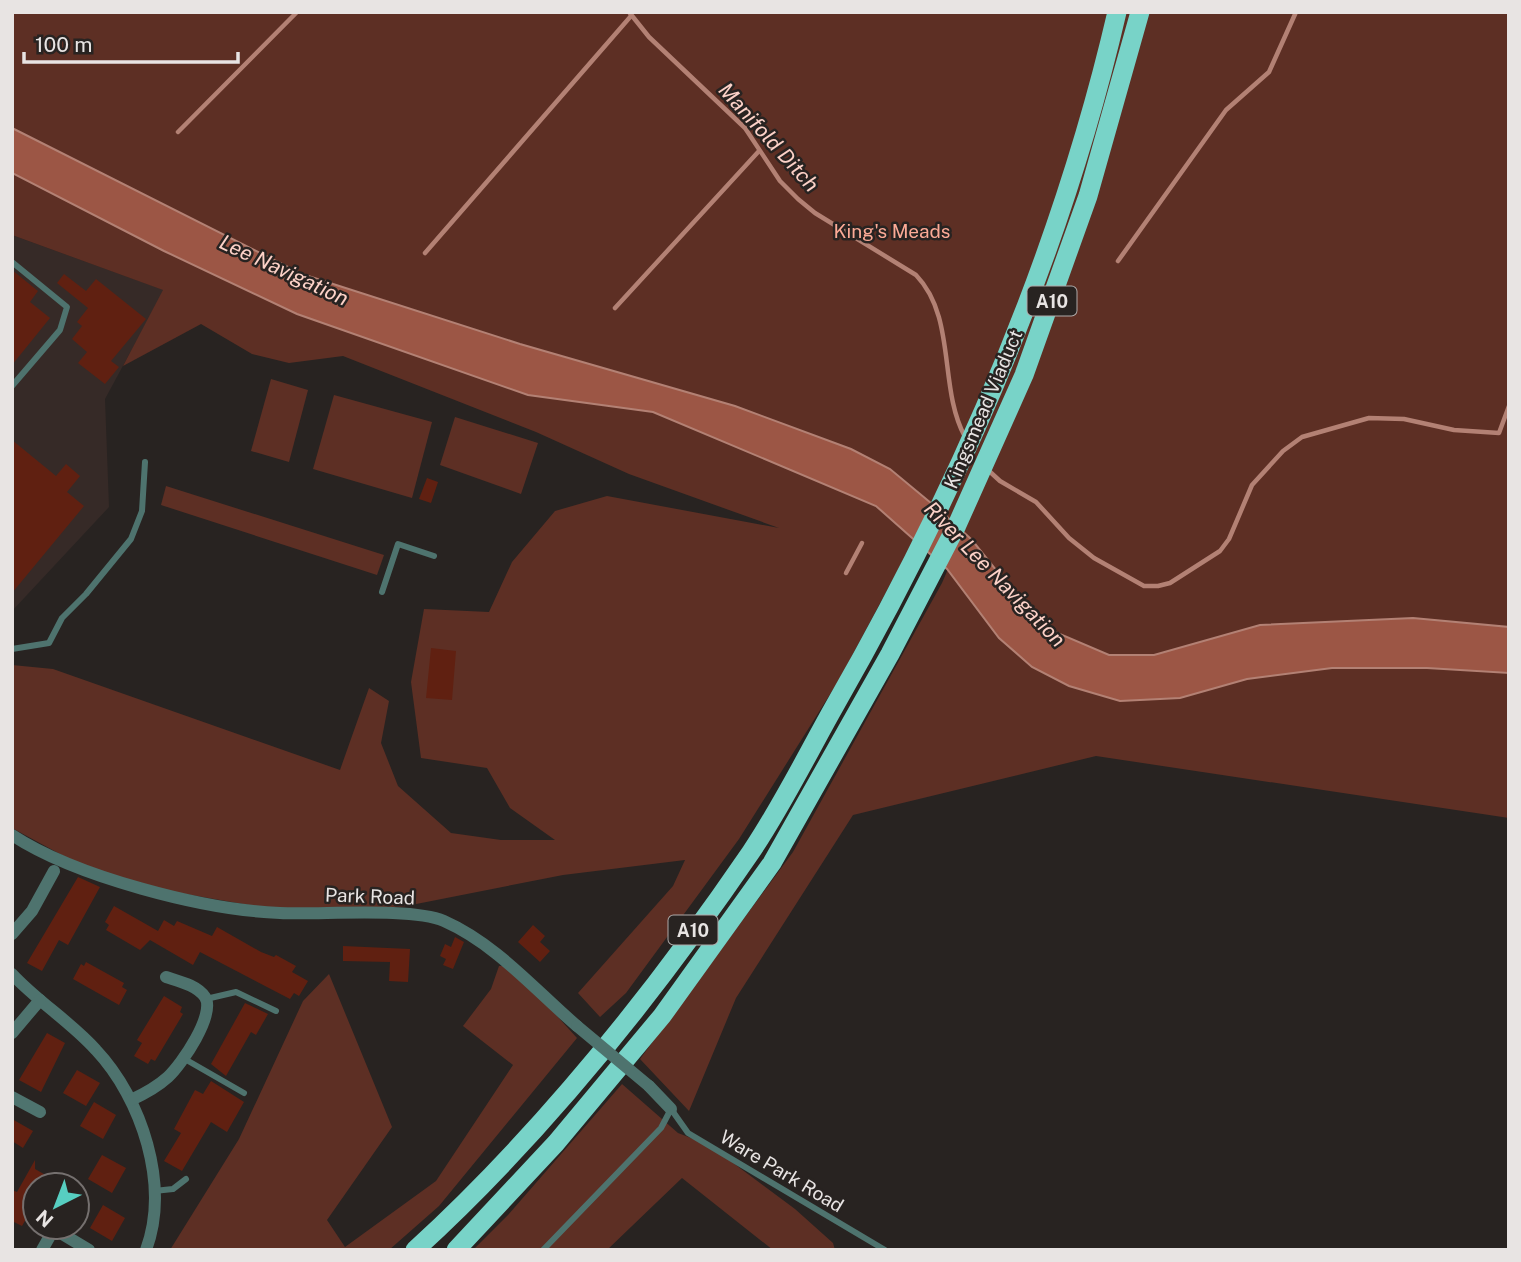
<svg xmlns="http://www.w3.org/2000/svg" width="1521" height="1262" viewBox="0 0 1521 1262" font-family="'Public Sans',sans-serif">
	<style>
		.built { fill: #362a27 }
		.green { fill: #5d2f24 }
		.water { fill: #9c5645; stroke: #b38174; stroke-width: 2 }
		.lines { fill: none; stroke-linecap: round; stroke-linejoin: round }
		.stream { stroke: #b38174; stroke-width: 4.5 }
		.building { fill: #602011 }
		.service { stroke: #4e736e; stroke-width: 6 }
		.minor { stroke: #4e736e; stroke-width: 12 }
		.trunk { stroke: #78d3c8; stroke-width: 19 }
		.minor-bridge { stroke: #4e736e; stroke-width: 12 }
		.labels { text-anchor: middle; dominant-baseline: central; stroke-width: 5; stroke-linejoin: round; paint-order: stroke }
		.shield { fill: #282321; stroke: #aeaaa9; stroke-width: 2 }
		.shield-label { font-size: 18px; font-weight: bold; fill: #e8e4e3 }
		.park-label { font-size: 19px; fill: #fcaa96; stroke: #282321 }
		.street-label { font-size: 19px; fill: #e8e4e3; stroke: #282321 }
		.water-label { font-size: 21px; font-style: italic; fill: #fdd2c8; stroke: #282321 }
	</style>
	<rect width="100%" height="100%" fill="#282321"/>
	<polygon class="built" points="12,235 164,290 105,399 109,507 12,611"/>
	<g class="green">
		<polygon points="12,12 1509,12 1509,818 1096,756 853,815 736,998 689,1111 640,1059 793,852 942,583 948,569 943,513 890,469 851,449 735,406 521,344 302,274 32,139 12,128"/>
		<polygon points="12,173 164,251 297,314 528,395 653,412 876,506 915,538 839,680 739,839 626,993 600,1017 578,993 673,886 685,860 563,875 401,907 277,910 174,892 84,867 12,828 12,665 53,669 340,770 369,688 389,701 381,743 398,786 451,833 501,840 555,840 510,808 487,768 421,758 411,682 424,609 489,612 512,562 555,511 607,496 779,528 629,474 536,432 343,356 289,363 252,354 201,324 123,366 163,290 12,235"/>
		<polygon points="271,379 308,390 289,462 251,451"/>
		<polygon points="334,395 432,422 412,498 313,469"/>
		<polygon points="455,417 538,443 521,494 440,465"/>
		<polygon points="166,486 384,555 377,575 161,505"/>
		<polygon points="499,966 506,966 537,994 577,1038 439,1206 389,1250 170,1250 239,1139 303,1001 329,974 392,1127 327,1220 345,1247 436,1181 513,1065 463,1026 491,989"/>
		<polygon points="622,1084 678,1133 709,1145 795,1209 833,1243 835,1250 773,1250 682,1178 607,1250 473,1250 508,1215"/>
	</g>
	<polygon class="water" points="12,128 302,274 520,344 735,406 851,449 890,469 943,513 972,540 1041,626 1109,655 1154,655 1260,625 1413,618 1509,627 1509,673 1427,668 1332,668 1247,679 1180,698 1120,701 1069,686 1032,667 999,638 947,569 876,506 653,412 528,395 297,314 164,251 12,173"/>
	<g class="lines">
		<g class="stream">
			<path d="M629,12L649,37L745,128L780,181L798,199L815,213L916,275C957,318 938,387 965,437"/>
			<polyline points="178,132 297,12"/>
			<polyline points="425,253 631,16"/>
			<polyline points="1118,261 1226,110 1269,72 1296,12"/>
			<polyline points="615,308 759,151"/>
			<polyline points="988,470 1000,481 1036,502 1069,538 1094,558 1144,586 1158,586 1170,583 1220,551 1229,539 1252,485 1283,451 1302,437 1369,418 1404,419 1454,430 1499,433 1509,406"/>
			<polyline points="846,573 862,543"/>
		</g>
	</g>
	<g class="building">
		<polygon points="12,270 38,291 30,302 50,318 12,365"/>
		<polygon points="64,274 86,291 96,279 146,319 111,361 119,367 105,384 78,363 87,352 72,339 82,326 77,322 88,308 57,283"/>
		<polygon points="12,440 56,476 66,464 80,476 67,492 84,506 12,593"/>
		<polygon points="427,478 438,482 431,503 419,499"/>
		<polygon points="431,648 456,651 452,700 426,698"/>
		<polygon points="78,877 100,887 68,945 59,940 42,971 27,963"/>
		<polygon points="114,906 158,931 164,920 174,926 177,921 212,936 217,927 261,952 274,957 276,955 296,966 292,972 308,981 299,996 294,993 290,999 200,952 193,965 150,940 140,950 106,930 109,925 105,922"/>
		<polygon points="533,925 545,936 540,942 550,951 540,962 518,942"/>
		<polygon points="455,937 464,942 453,969 443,965 446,959 440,956 445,944 451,947"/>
		<polygon points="343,946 410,949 408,982 389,981 390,962 343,961"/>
		<polygon points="86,962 124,983 122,987 127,990 119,1005 73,979 81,964 84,966"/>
		<polygon points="164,996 182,1007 180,1012 183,1014 155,1061 151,1059 148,1064 134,1056 142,1043 137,1040"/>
		<polygon points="245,1003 268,1014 256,1035 251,1032 226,1076 211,1064"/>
		<polygon points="47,1033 65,1043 41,1092 19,1080"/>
		<polygon points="77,1070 100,1083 86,1106 63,1093"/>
		<polygon points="211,1081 244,1102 227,1132 211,1122 182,1171 164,1161 181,1133 174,1129 195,1090 203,1094"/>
		<polygon points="94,1102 116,1115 103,1139 80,1126"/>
		<polygon points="12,1119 33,1131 23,1148 12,1141"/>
		<polygon points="102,1155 126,1168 112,1193 88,1179"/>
		<polygon points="35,1160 35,1169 63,1185 35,1185 35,1203 22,1226 12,1221 12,1190 17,1192"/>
		<polygon points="103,1205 125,1218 112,1241 90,1228"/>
	</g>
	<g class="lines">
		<g class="service">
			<polyline points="12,262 67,307 60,330 12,386"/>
			<polyline points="382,592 398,544 434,556"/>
			<polyline points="12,649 49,643 62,618 86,594 131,539 142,511 145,462"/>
			<polyline points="206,999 236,992 276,1011"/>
			<polyline points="183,1058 244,1093"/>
			<polyline points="671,1109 688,1133 885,1250"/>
			<polyline points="154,1191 173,1189 186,1179"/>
			<polyline points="543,1250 661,1128 671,1109"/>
		</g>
		<g class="minor">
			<path d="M12,835C76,877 204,910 280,913C320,915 411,907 444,921C496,944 535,990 577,1026"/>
			<polyline points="12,934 32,911 54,871"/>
			<path d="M12,974C38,1002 71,1022 96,1050C142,1099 170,1185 146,1250"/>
			<polyline points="12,1033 40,1000"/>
			<polyline points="649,1086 671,1109"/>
			<polyline points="12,1097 40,1112"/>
			<path d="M131,1100C144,1094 157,1087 168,1077C182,1064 216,1014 205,997C197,985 178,981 166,977"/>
			<polyline points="54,1229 89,1250"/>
			<polyline points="42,1250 55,1227"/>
		</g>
		<g class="trunk">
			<path d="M415,1250C543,1133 654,994 751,852C782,806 807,755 834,707C959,489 1060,258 1117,12"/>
			<polyline points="456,1250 556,1143 662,1016 772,863 890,654 957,525 1024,375 1088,196 1140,12"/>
		</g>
		<polyline class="minor-bridge" points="577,1026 649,1086"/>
	</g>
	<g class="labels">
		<g class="shield">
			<rect x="1027.5" y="286.5" width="49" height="29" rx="5"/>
			<rect x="668.5" y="915.5" width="49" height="29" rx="5"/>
		</g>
		<g class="shield-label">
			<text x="1052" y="301">A10</text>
			<text x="693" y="930">A10</text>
		</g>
		<g class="park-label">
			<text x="892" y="231">King's Meads</text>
		</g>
		<g class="street-label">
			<text transform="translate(983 409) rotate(-67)">Kingsmead Viaduct</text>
			<text transform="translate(370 896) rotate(2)">Park Road</text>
			<text transform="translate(782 1171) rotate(31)">Ware Park Road</text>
		</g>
		<g class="water-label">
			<text transform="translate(769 137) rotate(48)">Manifold Ditch</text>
			<text transform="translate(284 270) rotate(25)">Lee Navigation</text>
			<text transform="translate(995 574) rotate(46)">River Lee Navigation</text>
		</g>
	</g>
	<rect width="1521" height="1262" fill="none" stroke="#e8e4e3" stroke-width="28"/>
	<g transform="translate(56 1206) rotate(222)"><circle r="33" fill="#282321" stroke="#75706f" stroke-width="2"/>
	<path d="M0-5L12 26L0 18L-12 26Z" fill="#57cec1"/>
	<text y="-10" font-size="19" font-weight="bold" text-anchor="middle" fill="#e8e4e3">N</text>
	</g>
	<path d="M24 52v10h214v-10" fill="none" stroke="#e8e4e3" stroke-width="3.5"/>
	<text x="35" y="52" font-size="21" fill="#e8e4e3" stroke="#282321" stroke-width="5" paint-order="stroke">100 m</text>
</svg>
